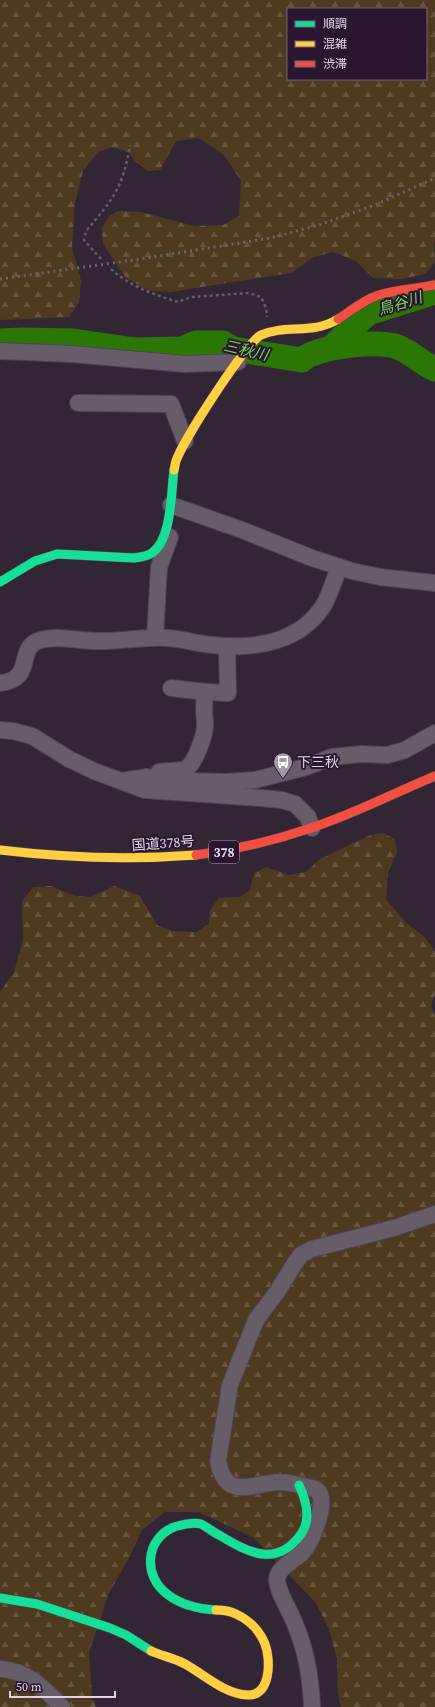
<svg xmlns="http://www.w3.org/2000/svg" width="435" height="1707" viewBox="0 0 435 1707" font-family="'Source Serif 4','Noto Sans JP',serif">
	<style>
		.forest { fill: url(#forest-firs); fill-rule: evenodd }
		.lines { fill: none; stroke-linecap: round; stroke-linejoin: round }
		.river { stroke: #2a7705; stroke-width: 25 }
		.street-casing { stroke: #4e4350; stroke-width: 18 }
		.fast-casing { stroke: #4e4350; stroke-width: 10 }
		.slow-casing { stroke: #4e4350; stroke-width: 10 }
		.jam-casing { stroke: #4e4350; stroke-width: 10 }
		.path { stroke: #655c67; stroke-width: 2.5; stroke-dasharray: 3 3; stroke-linecap: butt }
		.street { stroke: #665d68; stroke-width: 16 }
		.fast { stroke: #16e098; stroke-width: 9 }
		.slow { stroke: #ffcf43; stroke-width: 9 }
		.jam { stroke: #f24e42; stroke-width: 9 }
		.rail { stroke: #6e6470; stroke-width: 3; stroke-dasharray: 2 4; stroke-linecap: butt }
		.labels { text-anchor: middle; dominant-baseline: central; stroke-width: 4; stroke-linejoin: round; paint-order: stroke }
		.shield { fill: #2b1631; stroke: #ab9baf; stroke-width: 1 }
		.shield-label { font-size: 13px; font-weight: bold; fill: #e2d4e5 }
		.poi-label { font-size: 14px; fill: #e2d4e5; stroke: #2b1631; text-anchor: start }
		.street-label { font-size: 14px; fill: #e2d4e5; stroke: #2b1631 }
		.water-label { font-size: 15px; font-style: italic; fill: #73db56; stroke: #2b1631 }
	</style>
	<defs>
		<pattern id="forest-firs" width="22" height="20" patternUnits="userSpaceOnUse"><rect width="22" height="20" fill="#4e3b1f"/><path d="M5 1l3.5 6h-7zM16 11l3.5 6h-7z" fill="#67563f"/></pattern>
	</defs>
	<rect width="100%" height="100%" fill="#322635"/>
	<g class="forest">
		<path d="M0,0H435V241L434,246L435,262L425,274L402,279L373,278L356,261L333,252L314,257L291,273L171,292L147,290L126,278L103,244L102,228L109,216L118,211L141,212L194,226L223,225L239,216L241,181L224,155L199,138L176,141L160,170L148,171L135,161L128,152L112,147L98,152L83,171L75,203L72,247L81,281L79,302L69,317L0,320ZM288,9H426V79H288Z"/>
		<polygon points="383,833 395,839 397,853 388,873 386,899 405,922 425,937 435,952 435,994 431,1006 435,1016 435,1707 341,1707 338,1695 337,1659 329,1629 316,1603 254,1538 199,1512 165,1512 142,1530 128,1560 109,1593 89,1652 92,1697 96,1707 0,1707 0,992 14,972 23,940 22,901 33,887 51,886 75,896 91,897 114,886 140,896 158,926 174,931 196,932 209,924 210,910 219,898 240,897 250,890 254,873 266,867 289,875 306,872 320,859 370,835"/>
	</g>
	<g class="lines">
		<g class="river">
			<path d="M0,341L22,340L73,341L135,350L182,349L196,343H223L233,349L302,360C316,346 375,341 395,346C409,350 421,363 435,369"/>
			<polyline points="331,348 368,313 435,292"/>
		</g>
		<defs>
			<g id="street">
				<polyline points="0,351 72,354 185,364 238,362"/>
				<polyline points="78,403 171,404 185,441"/>
				<polyline points="171,505 242,530 312,558 352,571 380,577 435,583"/>
				<polyline points="155,637 159,567 170,537"/>
				<path d="M0,683C37,679 14,647 41,640C59,635 78,641 96,641C120,642 144,636 168,638C183,639 198,644 213,645C255,650 304,642 326,601C331,590 335,578 339,567"/>
				<polyline points="171,688 206,692 228,693 227,647"/>
				<polyline points="0,730 13,731 32,736 69,759 94,771 145,790 261,798 282,800 295,804 308,817 312,828"/>
				<path d="M159,772C167,770 180,772 187,768C195,763 205,735 205,726C205,713 202,706 206,692"/>
				<polyline points="122,781 147,777 160,780 226,782 255,780 306,767 332,757 361,754 387,755 405,750 435,733"/>
				<path d="M0,1669C27,1670 44,1688 62,1707"/>
				<path d="M312,1707C311,1679 306,1650 295,1624C291,1612 277,1592 277,1579C278,1567 294,1561 302,1553C311,1544 326,1507 320,1494C318,1489 312,1488 307,1487C299,1485 289,1482 280,1482C252,1483 226,1502 218,1461L230,1385L256,1320L277,1292L295,1263L302,1254L312,1249L394,1228L435,1214"/>
			</g>
			<g id="fast">
				<path d="M0,582L35,561L57,554L134,558C140,557 146,557 152,553C172,539 171,492 174,470"/>
				<polyline points="0,1598 37,1604 110,1628 126,1635 151,1651"/>
				<path d="M216,1610C198,1609 181,1605 167,1594C143,1576 145,1539 174,1527C181,1525 193,1522 201,1524C207,1527 213,1532 219,1535C249,1553 277,1568 301,1534C312,1519 306,1500 299,1485"/>
			</g>
			<g id="slow">
				<path d="M174,470C175,467 175,463 176,461C182,442 247,341 261,335C286,324 313,335 338,319"/>
				<path d="M0,850C66,858 130,860 196,855"/>
				<path d="M151,1651C162,1656 174,1658 185,1664C205,1675 223,1693 247,1695C271,1697 271,1660 265,1644C260,1631 249,1620 236,1614C230,1611 223,1610 216,1610"/>
			</g>
			<g id="jam">
				<path d="M338,319C351,311 362,301 376,296C395,289 416,289 435,285"/>
				<path d="M196,855C235,850 273,841 311,828C354,814 394,793 435,776"/>
			</g>
		</defs>
		<use href="#street" class="street-casing"/>
		<use href="#fast" class="fast-casing"/>
		<use href="#slow" class="slow-casing"/>
		<use href="#jam" class="jam-casing"/>
		<g class="path">
			<path d="M101,259L84,240L86,231C113,199 123,188 130,145"/>
			<path d="M111,269C129,286 155,295 178,302L191,297L249,293L261,297L266,308L267,317"/>
		</g>
		<use href="#street" class="street"/>
		<use href="#fast" class="fast"/>
		<use href="#slow" class="slow"/>
		<use href="#jam" class="jam"/>
		<polyline class="rail" points="0,279 134,260 271,238 319,225 375,205 435,178"/>
	</g>
	<defs>
		<symbol id="bus-pin" viewBox="-11 -11 22 30"><path d="M0 17L-7.5 6A9.5 9.5 0 1 1 7.5 6Z" fill="#a497a7" stroke="#2b1631"/><path d="M-5-6H5V4H4V6H2V4H-2V6H-4V4H-5ZM-3.5-4V0h7V-4ZM-3.5 1.2v1.5H-2V1.2ZM2 1.2v1.5H3.5V1.2Z" fill="#fff"/></symbol>
	</defs>
	<g fill-rule="evenodd">
		<use href="#bus-pin" x="272" y="751" width="22" height="30"/>
	</g>
	<g class="labels">
		<rect class="shield" x="209" y="841" width="30" height="22" rx="3"/>
		<g class="shield-label">
			<text x="224" y="852">378</text>
		</g>
		<g class="poi-label">
			<text x="297" y="762">下三秋</text>
		</g>
		<g class="street-label">
			<text transform="translate(163 843) rotate(-4)">国道378号</text>
		</g>
		<g class="water-label">
			<text transform="translate(400 303) rotate(-17)">鳥谷川</text>
			<text transform="translate(246 350) rotate(13)">三秋川</text>
		</g>
	</g>
	<rect x="287" y="8" width="140" height="72" fill="#2b1631" stroke="#746279"/>
	<rect x="295" y="21" width="20" height="6" fill="#16e098" stroke="#746279"/>
	<text x="323" y="28" font-size="12" fill="#e2d4e5">順調</text>
	<rect x="295" y="41" width="20" height="6" fill="#ffcf43" stroke="#746279"/>
	<text x="323" y="48" font-size="12" fill="#e2d4e5">混雑</text>
	<rect x="295" y="61" width="20" height="6" fill="#f24e42" stroke="#746279"/>
	<text x="323" y="68" font-size="12" fill="#e2d4e5">渋滞</text>
	<path d="M10 1691v6h105v-6" fill="none" stroke="#e2d4e5" stroke-width="2"/>
	<text x="16" y="1691" font-size="12" fill="#e2d4e5" stroke="#2b1631" stroke-width="3" paint-order="stroke">50 m</text>
</svg>
